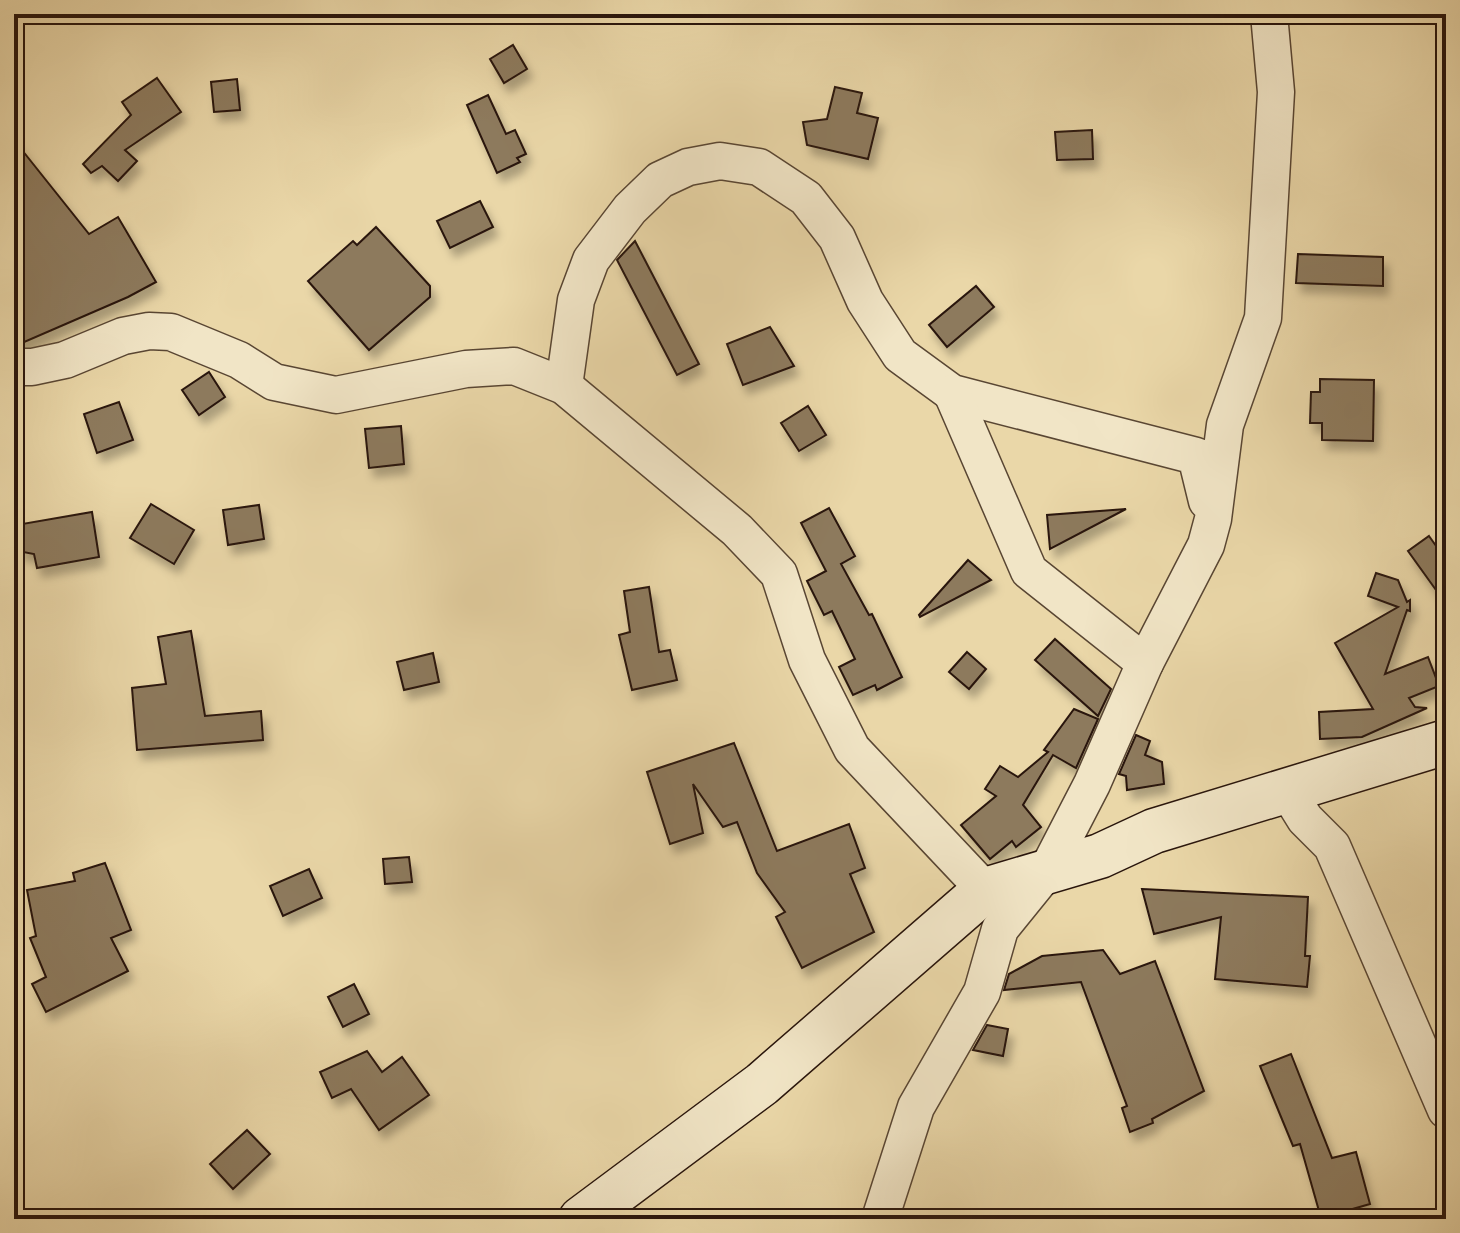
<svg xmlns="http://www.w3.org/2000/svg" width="1460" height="1233" viewBox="0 0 1460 1233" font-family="Cardo,serif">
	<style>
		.building { fill: #8d7a5d; stroke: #29150c; stroke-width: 2; filter: url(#shadow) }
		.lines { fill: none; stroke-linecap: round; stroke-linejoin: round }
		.minor-casing { stroke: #594633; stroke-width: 39 }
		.secondary-casing { stroke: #29150c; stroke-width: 47 }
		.minor { stroke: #f1e5c6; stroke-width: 36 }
		.secondary { stroke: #f1e5c6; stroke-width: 44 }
	</style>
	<defs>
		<filter id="shadow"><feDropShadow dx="5" dy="9" stdDeviation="4" flood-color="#0004"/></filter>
	</defs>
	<rect width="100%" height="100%" fill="#ead7a8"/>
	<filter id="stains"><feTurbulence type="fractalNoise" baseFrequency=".0025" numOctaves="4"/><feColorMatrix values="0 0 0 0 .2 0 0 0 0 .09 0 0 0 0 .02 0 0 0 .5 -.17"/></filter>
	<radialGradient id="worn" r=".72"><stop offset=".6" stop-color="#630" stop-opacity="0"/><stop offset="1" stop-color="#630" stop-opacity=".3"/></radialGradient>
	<g class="building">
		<polygon points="513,45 527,69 504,83 490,59"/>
		<polygon points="157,78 181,112 125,150 137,161 118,181 102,166 91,173 83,164 131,115 122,102"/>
		<polygon points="237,79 240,110 214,112 211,82"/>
		<polygon points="835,87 862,93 857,113 878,118 868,159 807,145 803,122 827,119"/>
		<polygon points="488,95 506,134 515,130 526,154 517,158 520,162 497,173 467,105"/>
		<polygon points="1092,130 1093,159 1057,160 1055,132"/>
		<polygon points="14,140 89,234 118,217 156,282 128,297 15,346"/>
		<polygon points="480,201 493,227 450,248 437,221"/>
		<polygon points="376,227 430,286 430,297 369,350 308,281 353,241 357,245"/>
		<polygon points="635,241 699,364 677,375 617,260"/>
		<polygon points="1298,254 1383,257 1383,286 1296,283"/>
		<polygon points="976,286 994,307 947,347 929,325"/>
		<polygon points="770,327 794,366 743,385 727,344"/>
		<polygon points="209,372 225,397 199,415 182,390"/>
		<polygon points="1320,379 1374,380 1373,441 1322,440 1322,423 1310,423 1311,392 1320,392"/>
		<polygon points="119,402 133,440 97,453 84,414"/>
		<polygon points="808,406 826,435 799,451 781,423"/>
		<polygon points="401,426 404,464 369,468 365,429"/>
		<polygon points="151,504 194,530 174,564 130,538"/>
		<polygon points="259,505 264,539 228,545 223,510"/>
		<polygon points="829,508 855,556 841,564 869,615 872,614 902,677 877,690 875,685 853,695 839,667 855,659 832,611 824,615 807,581 826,571 801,523"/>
		<polygon points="1126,509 1050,549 1047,515"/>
		<polygon points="92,512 99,557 37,568 34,554 18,551 22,524"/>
		<polygon points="1429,536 1446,560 1446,604 1408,551"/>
		<polygon points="968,560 991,580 920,617 919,615"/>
		<polygon points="1376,573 1398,580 1407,602 1410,600 1410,611 1407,610 1385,674 1428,657 1439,686 1409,698 1415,707 1427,708 1362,737 1320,739 1319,712 1373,709 1335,643 1398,607 1368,596"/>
		<polygon points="649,587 659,652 670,650 677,680 632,690 619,635 630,632 624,591"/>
		<polygon points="191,631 205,716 261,711 263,740 137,750 132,688 166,684 158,637"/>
		<polygon points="1055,639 1111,689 1098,716 1035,660"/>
		<polygon points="967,652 986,669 969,689 949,672"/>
		<polygon points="433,653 439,682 404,690 397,662"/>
		<polygon points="1074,709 1098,719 1076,768 1053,755 1023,805 1041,827 1016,847 1012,841 990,859 961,825 996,796 985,789 1000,766 1018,777 1048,752 1044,750"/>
		<polygon points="1136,735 1150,741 1145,755 1162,762 1164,784 1127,790 1126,776 1119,774"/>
		<polygon points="734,743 777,851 849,824 865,868 850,874 874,932 802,968 776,917 785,912 757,873 737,822 723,827 693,784 703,833 670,844 647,772"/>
		<polygon points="409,857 412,882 385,884 383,859"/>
		<polygon points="105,863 131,930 111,938 128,971 46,1012 32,984 46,977 30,938 36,936 27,890 75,881 73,873"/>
		<polygon points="309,869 322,898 283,916 270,886"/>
		<polygon points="1142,889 1308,897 1305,956 1310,956 1307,987 1215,979 1221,917 1154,934"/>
		<polygon points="1103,950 1120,974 1155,961 1204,1091 1152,1119 1153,1123 1130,1132 1122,1108 1127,1106 1081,982 1004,990 1009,974 1042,956"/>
		<polygon points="354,984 369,1014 343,1027 328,997"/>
		<polygon points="987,1025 1008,1029 1003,1056 973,1050"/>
		<polygon points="367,1051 382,1072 402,1057 429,1095 379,1130 351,1089 332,1098 320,1072"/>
		<polygon points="1291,1054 1332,1158 1356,1152 1370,1204 1321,1218 1300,1144 1293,1146 1260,1066"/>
		<polygon points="247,1130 270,1154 233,1189 210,1164"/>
	</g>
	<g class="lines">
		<defs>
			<g id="minor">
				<polyline points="14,367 32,367 65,360 123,336 149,331 171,332 239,360 274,382 336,395 466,369 514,366 564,386 737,530 779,574 807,660 852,749 985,890"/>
				<polyline points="564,386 576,300 591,260 630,209 660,180 688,167 720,161 759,167 806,198 837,238 865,301 900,355 952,393 1196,456 1207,501"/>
				<polyline points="952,393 1029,571 1145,663"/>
				<polyline points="1287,790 1305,819 1332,846 1446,1110"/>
				<polyline points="880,1219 916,1107 982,992 1000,929 1047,871 1092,784 1145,663 1206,545 1213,519 1225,425 1263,318 1276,92 1269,14"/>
			</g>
			<polyline id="secondary" points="581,1219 762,1084 985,890 1100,856 1154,831 1446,742"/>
		</defs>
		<use href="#minor" class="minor-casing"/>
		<use href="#secondary" class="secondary-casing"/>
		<use href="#minor" class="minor"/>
		<use href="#secondary" class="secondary"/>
	</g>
	<rect width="1460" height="1233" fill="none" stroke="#ead7a8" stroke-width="48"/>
	<rect x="16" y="16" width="1428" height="1201" fill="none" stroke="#29150c" stroke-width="4"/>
	<rect x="24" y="24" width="1412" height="1185" fill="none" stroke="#29150c" stroke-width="2"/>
	<rect width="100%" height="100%" filter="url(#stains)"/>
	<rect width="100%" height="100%" fill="url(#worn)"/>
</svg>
